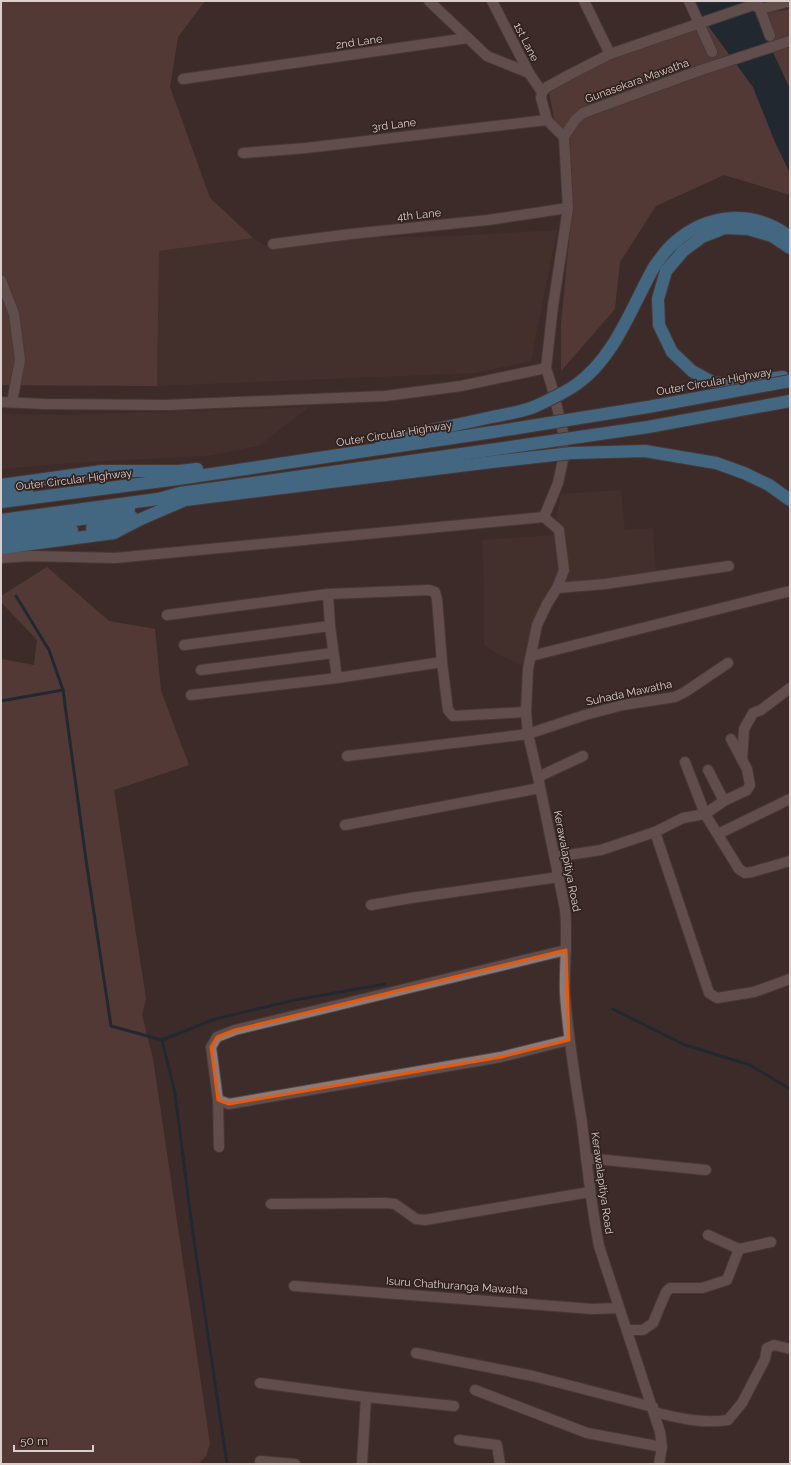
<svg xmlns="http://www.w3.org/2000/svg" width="791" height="1465" viewBox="0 0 791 1465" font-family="Raleway,sans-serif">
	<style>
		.built { fill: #4c3430 }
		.green { fill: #6d4b46 }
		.water { fill: #012438 }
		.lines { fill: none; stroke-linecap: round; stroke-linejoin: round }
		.stream { stroke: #012438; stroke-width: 3 }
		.minor-casing { stroke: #564846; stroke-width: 12 }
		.highway-casing { stroke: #564846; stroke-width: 14 }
		.minor { stroke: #8e7976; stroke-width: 10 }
		.highway { stroke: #4dafeb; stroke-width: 12 }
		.highway-bridge-casing { stroke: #564846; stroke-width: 14; stroke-linecap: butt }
		.highway-bridge { stroke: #4dafeb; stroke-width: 12 }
		.marked { fill: none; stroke: #e8590c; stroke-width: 3; stroke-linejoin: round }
		.labels { text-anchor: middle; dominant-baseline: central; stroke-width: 3.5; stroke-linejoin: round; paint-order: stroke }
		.street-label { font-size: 11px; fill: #dacfcd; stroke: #32221f }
	</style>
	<rect width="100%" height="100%" fill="#3d2c29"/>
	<g class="built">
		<polygon points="557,230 531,361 475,373 157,386 159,251 253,238 265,246 365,238 454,236"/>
		<polygon points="309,407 259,446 207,456 84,462 1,469 1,414 66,415"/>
		<polygon points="621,490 625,530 653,528 656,572 565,583 569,564 566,537 556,517 561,494"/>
		<polygon points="554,535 558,568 525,667 494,652 484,645 484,585 482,540"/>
	</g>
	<g class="green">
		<polygon points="1,1 205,1 178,37 170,87 210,198 253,238 159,251 157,386 1,385"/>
		<polygon points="790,8 790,89 755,14 787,10"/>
		<polygon points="708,26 753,87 775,142 790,173 790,195 724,175 656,206 620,262 615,309 561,371 561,325 573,196 570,140 554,118 549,92 614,56"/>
		<polygon points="47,567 109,621 155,629 161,691 189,765 114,790 146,999 142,1015 153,1059 210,1444 206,1456 198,1464 1,1464 1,659 34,665 37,640 1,602 1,596"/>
	</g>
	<polygon class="water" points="696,1 749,1 790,89 790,173 775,142 753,87 702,17"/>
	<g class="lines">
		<g class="stream">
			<polyline points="16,596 49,650 63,690 86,860 111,1026 162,1040 175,1093 192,1227 227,1464"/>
			<polyline points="1,701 63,690"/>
			<polyline points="613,1009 685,1045 750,1065 790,1089"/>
			<polyline points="162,1040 215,1019 295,1000 385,984"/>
		</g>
		<defs>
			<g id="minor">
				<polyline points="429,1 468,38"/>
				<polyline points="492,1 529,73 542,92"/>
				<polyline points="584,1 610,54"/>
				<polyline points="689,1 712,52"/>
				<polyline points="758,3 770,36"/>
				<polyline points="183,79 468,38 487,56 529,73"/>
				<polyline points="564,137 547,120 541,98 542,92 547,87 569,75 610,54 753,5 761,9 790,1"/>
				<polyline points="243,153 306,148 547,120"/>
				<polyline points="273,244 351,234 488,220 568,208"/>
				<polyline points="1,280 14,314 20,360 12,402"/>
				<polyline points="1,402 44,404 167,405 385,396 461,386 546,368"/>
				<polyline points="1,558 30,556 115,558 544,517"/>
				<polyline points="557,588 605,584 729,566"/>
				<polyline points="328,594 330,626 337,678 442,662"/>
				<polyline points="167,615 328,594 429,590 435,592 437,599 442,662 448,710 453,716 526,712"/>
				<polyline points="184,645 330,626"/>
				<polyline points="531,656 790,591"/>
				<polyline points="201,670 333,653"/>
				<polyline points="191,695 337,678"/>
				<polyline points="347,756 528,734 585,715 623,705 675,697 685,692 728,663"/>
				<polyline points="742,760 744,729 753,713 761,710 790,688"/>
				<polyline points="685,762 705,814 724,801 747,790 750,785 747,769 731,739"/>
				<polyline points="708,770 724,801"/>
				<polyline points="538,777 583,756"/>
				<polyline points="345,825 540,788"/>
				<polyline points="655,832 709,993 717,998 754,992 790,979"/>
				<polyline points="718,834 790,799"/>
				<polyline points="555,857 601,850 655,832 683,818 705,814 739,869 745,873 752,872 790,861"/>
				<polyline points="371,905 411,898 559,877"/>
				<polyline points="566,950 235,1030 217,1037 211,1047 218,1100 229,1104 501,1057 569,1040"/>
				<polyline points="218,1100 219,1147"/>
				<polyline points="586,1158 706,1170"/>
				<polyline points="271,1204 386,1203 395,1204 416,1219 425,1220 590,1192"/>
				<polyline points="708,1235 739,1249"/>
				<polyline points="294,1286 592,1309 619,1308"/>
				<polyline points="627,1330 643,1330 653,1323 666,1292 670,1288 702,1288 727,1280 739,1249 771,1242"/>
				<polyline points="416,1353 533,1376 653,1407"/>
				<polyline points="260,1383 366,1397 362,1464"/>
				<polyline points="475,1390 587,1433 662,1447"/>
				<polyline points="366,1397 454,1406"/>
				<path d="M654,1412C678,1418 702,1424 728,1420L742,1403L765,1359L767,1348L774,1345L790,1349"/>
				<polyline points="459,1440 497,1445 500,1464"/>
				<polyline points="260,1461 295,1464"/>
				<path d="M659,1464L662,1447L660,1432L599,1246C591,1205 587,1164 582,1123C575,1080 568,1037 565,994C564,965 568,937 565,909L538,777L528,734L526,712L528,669L537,625L547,604L557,588L564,570L559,530L544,517L558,483L563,460V432L552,387L546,368L553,306L568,208L564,137L575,120L583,113L701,70L790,41"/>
			</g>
			<g id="highway">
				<path d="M654,267C660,259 666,249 674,243C707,213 754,209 790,237"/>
				<polyline points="783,377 740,383 714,383 692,371 672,352 659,325 658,299 666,271 683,251 702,237 725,228 748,229 772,236 790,248"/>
				<polyline points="381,441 492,417"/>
				<polyline points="1,485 102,471 179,471 197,469"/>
				<polyline points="1,494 27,491"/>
				<polyline points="1,502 178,479 493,432"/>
				<polyline points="1,520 158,499 180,493 497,449"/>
				<polyline points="92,528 102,527 132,517"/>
				<polyline points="1,530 111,515 129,509"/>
				<polyline points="1,539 72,530"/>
				<polyline points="1,548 114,533 141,519 185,500 500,461"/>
			</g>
		</defs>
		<use href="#minor" class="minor-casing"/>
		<use href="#highway" class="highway-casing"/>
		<use href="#minor" class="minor"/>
		<use href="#highway" class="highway"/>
		<defs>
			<g id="highway-bridge">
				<path d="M492,417C506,414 523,412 536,406C549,400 566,392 577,384C615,357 632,306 654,267"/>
				<polyline points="493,432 648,407 790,381"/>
				<polyline points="497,449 648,427 790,401"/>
				<polyline points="500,461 572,453 645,451 716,463 744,473 769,485 790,500"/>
			</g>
		</defs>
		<use href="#highway-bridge" class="highway-bridge-casing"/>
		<use href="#highway-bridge" class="highway-bridge"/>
	</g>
	<path d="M0 0H791V1465H0ZM566,950L569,1040L501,1057L229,1104L218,1100L211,1047L217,1037L235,1030Z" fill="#3d2c29" fill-opacity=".55" fill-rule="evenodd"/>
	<path class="marked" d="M566,950L569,1040L501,1057L229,1104L218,1100L211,1047L217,1037L235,1030Z"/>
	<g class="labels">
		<g class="street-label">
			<text transform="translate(359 42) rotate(-8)">2nd Lane</text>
			<text transform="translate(526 42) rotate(63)">1st Lane</text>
			<text transform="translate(637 81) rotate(-20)">Gunasekara Mawatha</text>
			<text transform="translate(394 125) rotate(-7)">3rd Lane</text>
			<text transform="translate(419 215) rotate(-6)">4th Lane</text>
			<text transform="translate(714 382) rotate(-10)">Outer Circular Highway</text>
			<text transform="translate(394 434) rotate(-9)">Outer Circular Highway</text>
			<text transform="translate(74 480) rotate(-7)">Outer Circular Highway</text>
			<text transform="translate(629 693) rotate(-12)">Suhada Mawatha</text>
			<text transform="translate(567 861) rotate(79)">Kerawalapitiya Road</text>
			<text transform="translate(602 1183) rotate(82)">Kerawalapitiya Road</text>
			<text transform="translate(457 1286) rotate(4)">Isuru Chathuranga Mawatha</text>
		</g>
	</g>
	<rect width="791" height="1465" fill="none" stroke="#dacfcd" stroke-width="4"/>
	<path d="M14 1445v6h79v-6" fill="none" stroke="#dacfcd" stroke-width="2"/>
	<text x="20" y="1445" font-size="12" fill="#dacfcd" stroke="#32221f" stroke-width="3" paint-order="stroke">50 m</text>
</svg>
